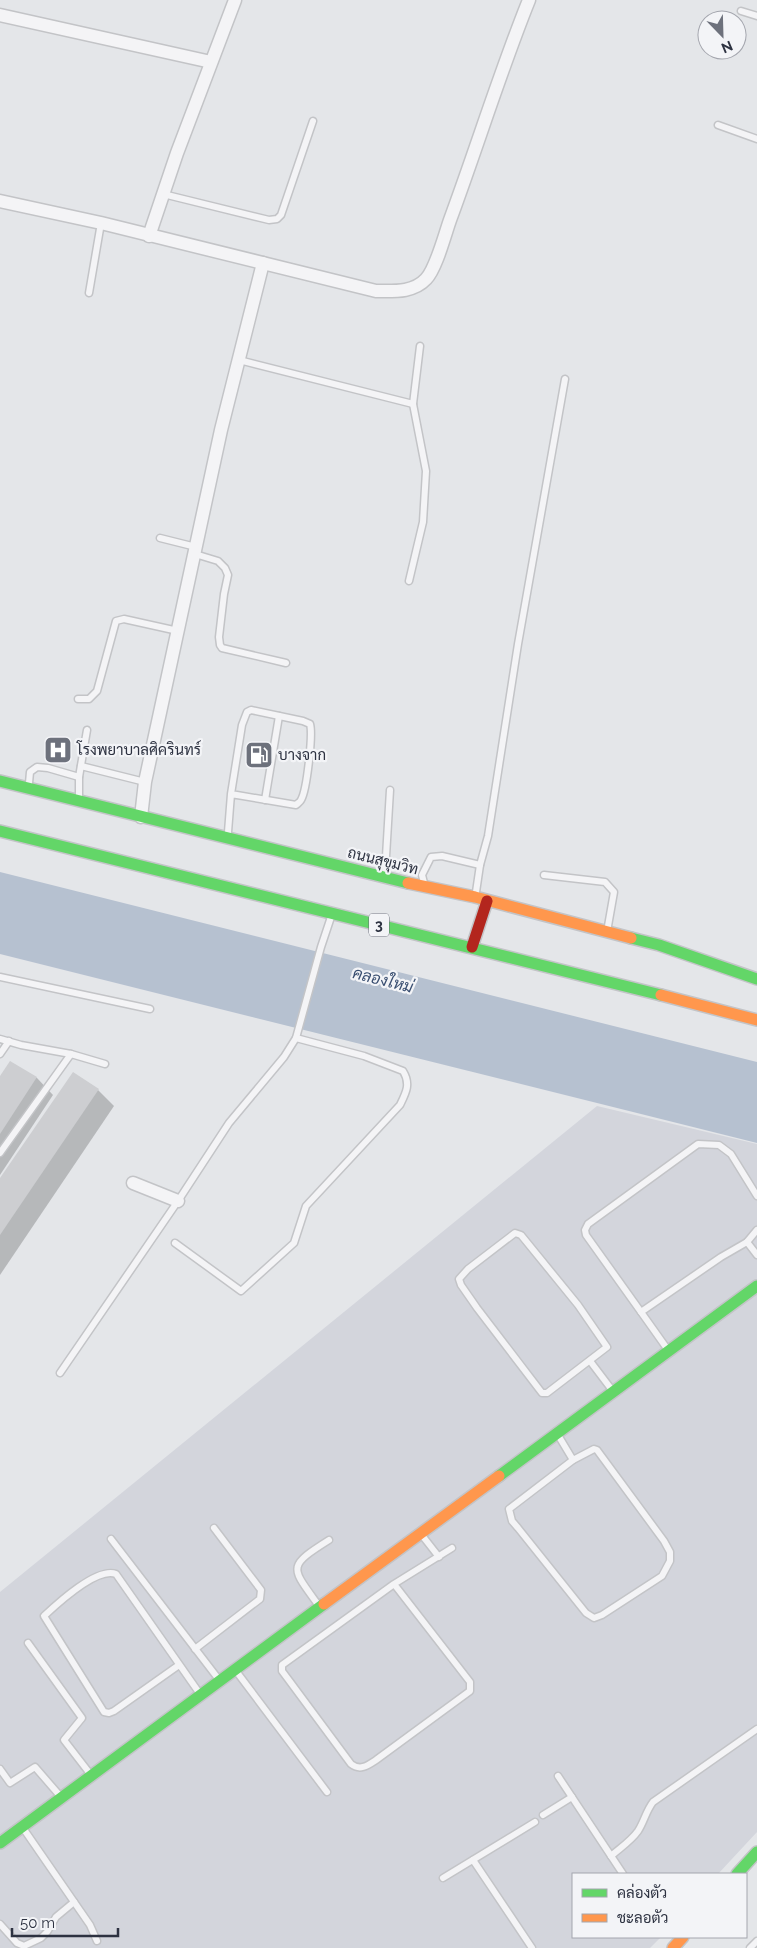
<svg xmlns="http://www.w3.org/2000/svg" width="757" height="1948" viewBox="0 0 757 1948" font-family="Raleway,Sarabun,sans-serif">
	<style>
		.built { fill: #d3d5dc }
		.water { fill: #b6c1d0 }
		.shadow { fill: #0003 }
		.building { fill: #cdced1 }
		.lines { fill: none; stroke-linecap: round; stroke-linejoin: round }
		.lane-casing { stroke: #c3c4c7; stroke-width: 9 }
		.street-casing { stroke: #c3c4c7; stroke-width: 15 }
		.fast-casing { stroke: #c3c4c7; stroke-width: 14 }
		.slow-casing { stroke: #c3c4c7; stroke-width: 14 }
		.jam-casing { stroke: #c3c4c7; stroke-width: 14 }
		.lane { stroke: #f4f4f6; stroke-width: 6 }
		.street { stroke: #f4f4f6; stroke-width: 12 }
		.fast { stroke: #63d668; stroke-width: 11 }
		.slow { stroke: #ff974d; stroke-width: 11 }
		.jam { stroke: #b3261e; stroke-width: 11 }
		.labels { text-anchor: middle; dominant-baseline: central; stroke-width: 4.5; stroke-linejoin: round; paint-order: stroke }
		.shield { fill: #f3f4f7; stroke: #686c78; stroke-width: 1 }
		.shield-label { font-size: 14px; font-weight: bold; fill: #2d3241 }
		.poi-label { font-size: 15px; fill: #2d3241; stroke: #f3f4f7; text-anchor: start }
		.street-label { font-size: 15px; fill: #2d3241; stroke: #f3f4f7 }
		.water-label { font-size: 16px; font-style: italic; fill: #3a4f71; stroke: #f3f4f7 }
	</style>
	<rect width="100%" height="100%" fill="#e4e6e9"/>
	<polygon class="built" points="597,1106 757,1144 757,1832 718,1874 573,1874 573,1937 661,1937 650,1948 0,1948 0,1592"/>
	<polygon class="water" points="0,872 757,1062 757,1143 0,954"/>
	<g class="shadow">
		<polygon points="10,1063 37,1078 53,1095 0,1175 0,1078"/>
		<polygon points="98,1090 114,1106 0,1275 0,1181"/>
	</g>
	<g class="building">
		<polygon points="10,1061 37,1077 0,1134 0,1076"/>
		<polygon points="73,1072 99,1089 0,1235 0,1178"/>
	</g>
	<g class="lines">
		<defs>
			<g id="lane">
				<polyline points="741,11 757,16"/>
				<polyline points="718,125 757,139"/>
				<polyline points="163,194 269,220 277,219 281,215 313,121"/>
				<polyline points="89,293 101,223"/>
				<polyline points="239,360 413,404 420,346"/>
				<polyline points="160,538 196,547"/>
				<polyline points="195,554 218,561 225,568 228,575 224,594 219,637 220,645 222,648 286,663"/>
				<polyline points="409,581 423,522 426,471 413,404"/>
				<polyline points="78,699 89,699 97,691 116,621 124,619 178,631"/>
				<polyline points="81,766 145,782"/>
				<polyline points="29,783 30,772 37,767 48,768 79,777"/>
				<polyline points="79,797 79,777 87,730"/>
				<polyline points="265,800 279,716"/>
				<path d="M228,832L231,794L242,725L247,712L251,710L303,721L310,724C313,734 307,790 301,800C300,802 298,803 296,805L231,794"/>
				<polyline points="385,873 390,790"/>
				<polyline points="544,875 605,882 614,892 608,926"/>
				<polyline points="424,883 422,875 431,857 442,856 480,865"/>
				<polyline points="476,892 480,865 488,836 518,644 565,379"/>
				<polyline points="0,977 150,1009"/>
				<polyline points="0,1039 21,1045 71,1054 105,1064"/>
				<polyline points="0,1054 9,1041"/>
				<polyline points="0,1153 71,1054"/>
				<polygon points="515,1233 521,1235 578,1305 607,1347 547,1393 542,1393 477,1308 461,1285 459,1279 468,1269"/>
				<polyline points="747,1242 757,1230"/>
				<path d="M175,1243L241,1291L294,1243L306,1206L400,1105C406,1093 411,1084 403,1071L364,1056L296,1038"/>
				<polyline points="641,1312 586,1235 585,1230 588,1224 698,1144 719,1145 731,1154 757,1196"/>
				<polyline points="668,1350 641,1312 721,1257 747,1242 757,1255"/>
				<polyline points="590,1361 612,1390"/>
				<polyline points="60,1373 178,1201 229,1123 284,1057 296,1038 321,947 331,917"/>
				<polyline points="558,1435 573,1460"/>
				<polygon points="594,1449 597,1450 664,1541 670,1552 670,1561 662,1576 602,1615 594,1618 586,1613 518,1528 512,1521 509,1509 573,1460"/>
				<polyline points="421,1534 439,1557"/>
				<polyline points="111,1539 220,1681"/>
				<path d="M394,1584L470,1682V1691L376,1760C367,1766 360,1771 351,1764L288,1679L282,1671V1665L394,1584L452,1548"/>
				<path d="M319,1606C291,1567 286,1567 329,1540"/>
				<polyline points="28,1643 82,1718 64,1740 91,1775"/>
				<polyline points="195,1649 260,1599 261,1590 214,1528"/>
				<path d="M179,1665L114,1711L109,1713L104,1712L44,1616C58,1603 97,1567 116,1574L200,1694"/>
				<polyline points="236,1671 327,1792"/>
				<polyline points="0,1769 10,1783 35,1767 61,1797"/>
				<polyline points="558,1776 623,1874"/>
				<polyline points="543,1815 572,1797"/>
				<polyline points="23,1828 90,1925 97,1941"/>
				<path d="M611,1856C620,1848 631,1841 638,1831C644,1822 646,1811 653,1802L757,1729"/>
				<polyline points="473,1860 532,1948"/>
				<polyline points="443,1878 535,1822"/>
				<polyline points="0,1924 17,1943 24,1946 41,1938 47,1932 56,1917 74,1902"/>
				<polyline points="750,1948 757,1941"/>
			</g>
			<g id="street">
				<polyline points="0,15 211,62"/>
				<path d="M0,201L101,223L376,291C393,291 413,293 426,279C436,269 445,234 450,220C477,147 500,72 529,0"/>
				<polyline points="149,236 177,153 235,0"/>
				<polyline points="141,817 145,782 221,430 263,263"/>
				<polyline points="133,1183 178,1201"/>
			</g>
			<g id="fast">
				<polyline points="0,781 408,883"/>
				<polyline points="0,831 661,995"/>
				<polyline points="631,938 659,945 757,979"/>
				<polyline points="499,1476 757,1286"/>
				<polyline points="0,1843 324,1604"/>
				<polyline points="737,1874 757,1852"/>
			</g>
			<g id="slow">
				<polyline points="408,883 475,897 631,938"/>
				<polyline points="661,995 757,1020"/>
				<polyline points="324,1604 499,1476"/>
				<polyline points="673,1948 683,1937"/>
			</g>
			<polyline id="jam" points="472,947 487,901"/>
		</defs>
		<use href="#lane" class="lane-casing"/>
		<use href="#street" class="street-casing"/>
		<use href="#fast" class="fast-casing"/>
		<use href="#slow" class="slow-casing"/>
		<use href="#jam" class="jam-casing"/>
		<use href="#lane" class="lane"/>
		<use href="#street" class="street"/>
		<use href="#fast" class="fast"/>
		<use href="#slow" class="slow"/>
		<use href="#jam" class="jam"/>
	</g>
	<defs>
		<symbol id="hospital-square" viewBox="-11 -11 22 22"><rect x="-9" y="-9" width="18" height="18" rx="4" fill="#6d717c" stroke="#f3f4f7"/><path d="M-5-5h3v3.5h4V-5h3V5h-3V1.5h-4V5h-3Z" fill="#fff"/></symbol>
		<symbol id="fuel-square" viewBox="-11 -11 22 22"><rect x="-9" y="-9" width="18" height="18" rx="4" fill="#6d717c" stroke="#f3f4f7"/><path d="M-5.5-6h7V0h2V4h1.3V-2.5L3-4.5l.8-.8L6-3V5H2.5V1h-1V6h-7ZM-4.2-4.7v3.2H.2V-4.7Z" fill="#fff"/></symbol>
	</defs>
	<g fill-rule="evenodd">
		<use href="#hospital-square" x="42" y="734" width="32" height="32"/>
		<use href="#fuel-square" x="243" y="739" width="32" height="32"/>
	</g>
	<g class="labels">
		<rect class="shield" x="369" y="913.5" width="20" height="23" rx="4"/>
		<g class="shield-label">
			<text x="379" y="925">3</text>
		</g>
		<g class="poi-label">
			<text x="77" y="750">โรงพยาบาลศิครินทร์</text>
			<text x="278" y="755">บางจาก</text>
		</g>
		<g class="street-label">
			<text transform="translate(383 861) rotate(14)">ถนนสุขุมวิท</text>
		</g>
		<g class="water-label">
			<text transform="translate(383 980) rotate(14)">คลองใหม่</text>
		</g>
	</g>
	<rect x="572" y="1873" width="175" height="65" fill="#f3f4f7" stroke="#a4a6ae"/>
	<rect x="582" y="1889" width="25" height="8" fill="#63d668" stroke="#a4a6ae"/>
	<text x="617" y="1898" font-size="15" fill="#2d3241">คล่องตัว</text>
	<rect x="582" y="1914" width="25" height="8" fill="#ff974d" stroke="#a4a6ae"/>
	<text x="617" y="1923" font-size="15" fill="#2d3241">ชะลอตัว</text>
	<g transform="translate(722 35) rotate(157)"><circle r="24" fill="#f3f4f7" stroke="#a4a6ae"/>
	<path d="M0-4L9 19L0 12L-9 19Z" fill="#6d717c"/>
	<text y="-8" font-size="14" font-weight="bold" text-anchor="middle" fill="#2d3241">N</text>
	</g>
	<path d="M12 1928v8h106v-8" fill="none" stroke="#2d3241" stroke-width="2.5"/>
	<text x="20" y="1928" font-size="15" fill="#2d3241" stroke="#f3f4f7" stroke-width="4" paint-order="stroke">50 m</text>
</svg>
